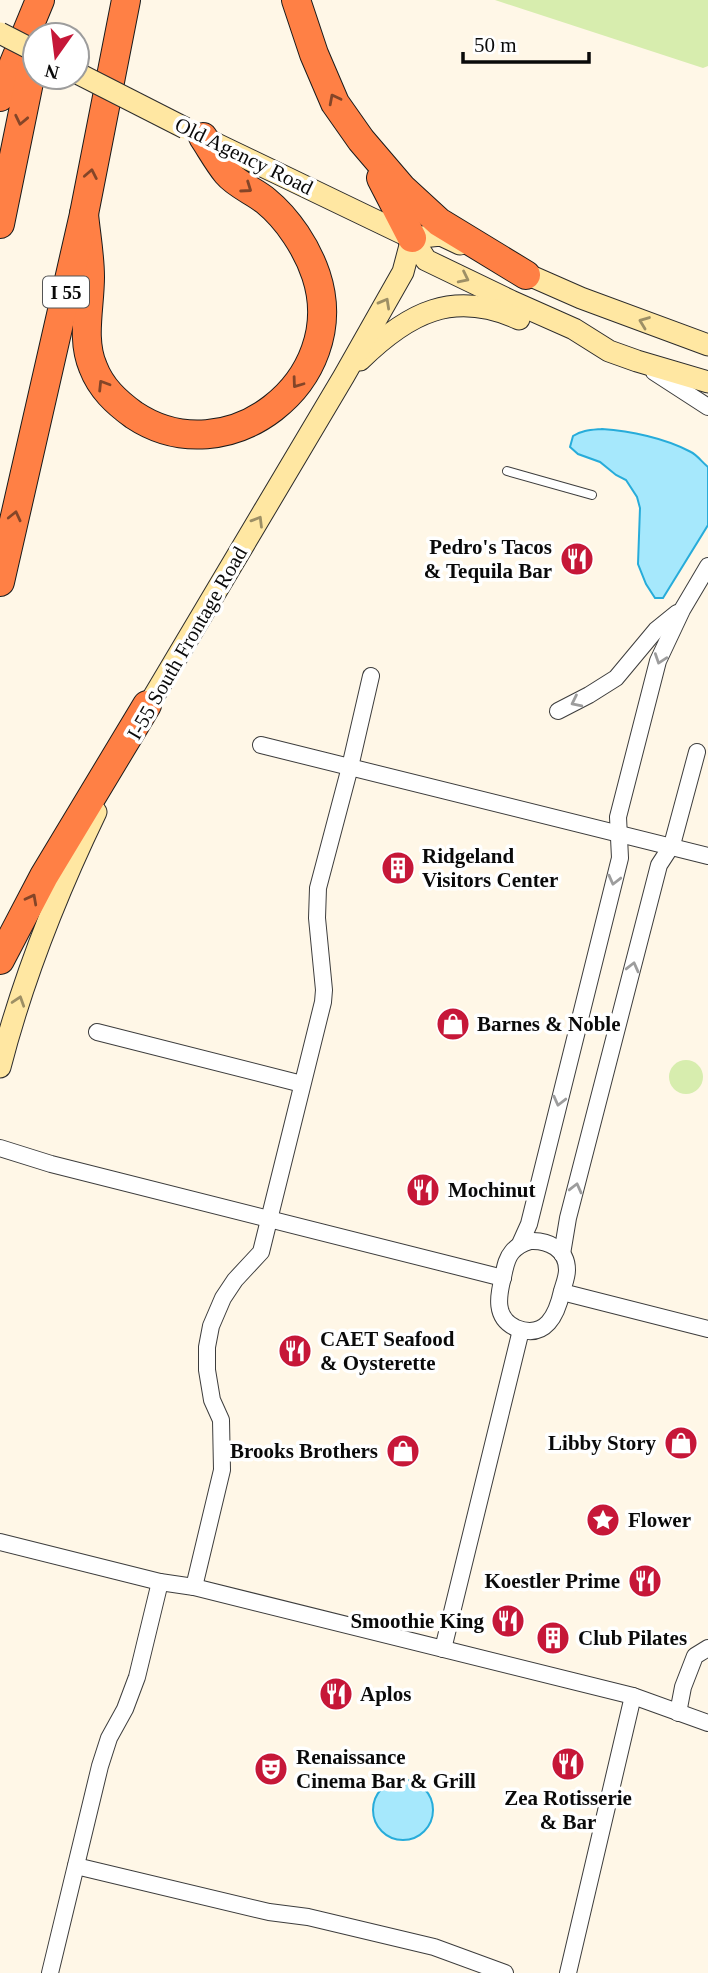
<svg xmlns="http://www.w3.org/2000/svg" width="708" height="1973" viewBox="0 0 708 1973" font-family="Georgia,serif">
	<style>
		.green { fill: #d7edae }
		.water { fill: #a6e8fc; stroke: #27acda; stroke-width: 2 }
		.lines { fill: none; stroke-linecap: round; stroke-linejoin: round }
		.lane-casing { stroke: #3d3d3d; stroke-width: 10 }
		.street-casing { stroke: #3d3d3d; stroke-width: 18 }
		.secondary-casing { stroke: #2c2c2c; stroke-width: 23 }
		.highway-casing { stroke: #1b1b1b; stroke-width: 30 }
		.lane { stroke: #fff; stroke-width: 8 }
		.street { stroke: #fff; stroke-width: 16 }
		.secondary { stroke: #ffe7a2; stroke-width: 21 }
		.highway { stroke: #ff8045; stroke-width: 28 }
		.secondary-bridge-casing { stroke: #2c2c2c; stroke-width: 23; stroke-linecap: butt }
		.secondary-bridge { stroke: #ffe7a2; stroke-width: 21 }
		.oneway { stroke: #844528 }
		.oneway2 { stroke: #9d8f65 }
		.oneway3 { stroke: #9d9d9d }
		.labels { text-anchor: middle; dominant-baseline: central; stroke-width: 7; stroke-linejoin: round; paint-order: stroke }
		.shield { fill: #fff; stroke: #545454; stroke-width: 2 }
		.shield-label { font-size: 19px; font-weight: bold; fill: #0a0a0a }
		.street-label { font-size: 21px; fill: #0a0a0a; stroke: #fff }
		.poi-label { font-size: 21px; font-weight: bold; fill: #0a0a0a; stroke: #fff; text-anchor: start }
	</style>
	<rect width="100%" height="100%" fill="#fff7e7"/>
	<g class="green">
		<polygon points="495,0 708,0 708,66 703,68"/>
		<circle cx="686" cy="1077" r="17"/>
	</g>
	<g class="water">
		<path d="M602,429C630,431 665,438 691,452C697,455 702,462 708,467V525L663,598H655L646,584L638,564L640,508L637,497L626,480L616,475L600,462L578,454L570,447L573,436C582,430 591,430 602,429Z"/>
		<circle cx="403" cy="1810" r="30"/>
	</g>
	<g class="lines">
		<defs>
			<polyline id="lane" points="507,471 592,495"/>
			<g id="street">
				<polyline points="654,372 708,407"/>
				<polyline points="558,711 589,695 616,678 656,630 677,613"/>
				<polyline points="261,745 708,856"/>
				<polyline points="97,1032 302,1084"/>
				<polyline points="0,1148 51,1164 503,1278"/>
				<path d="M530,1241C548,1240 567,1249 567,1270C567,1277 564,1284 562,1291C557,1314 546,1340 516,1328C494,1318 498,1296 503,1277C505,1268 506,1259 512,1252C517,1246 523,1243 530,1241Z"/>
				<polyline points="520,1244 529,1224 620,858 618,817 658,661 682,610 708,566"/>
				<polyline points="562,1254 568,1218 659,865 672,845 697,752"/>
				<polyline points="562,1292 708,1329"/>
				<polyline points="0,1542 160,1582 194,1587 633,1696 708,1723"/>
				<polyline points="194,1587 222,1470 221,1420 212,1400 207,1370 207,1347 211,1326 223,1298 235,1280 261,1252 323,1002 324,990 317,918 318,888 350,767 371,676"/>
				<polyline points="443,1649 521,1330"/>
				<polyline points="678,1713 683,1687 695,1656 708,1648"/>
				<polyline points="76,1866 269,1912 308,1917 434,1947 505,1973"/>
				<polyline points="50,1973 100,1766 109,1738 125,1709 137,1677 160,1582"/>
				<polyline points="568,1973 633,1696"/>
			</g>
			<g id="secondary">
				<polyline points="202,137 412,238 441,235 460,244"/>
				<polyline points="412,238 426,260 511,301 574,329 609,351 637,361 708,382"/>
				<polyline points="515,269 581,298 708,345"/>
				<path d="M360,360C408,313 453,289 519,319"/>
				<polyline points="142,716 344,376 403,272 412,238"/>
				<path d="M0,1067C23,978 56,895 96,812"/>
			</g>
			<g id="highway">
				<polyline points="296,0 314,54 335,103 361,140 402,188 439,222 526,275"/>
				<polyline points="0,97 40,0"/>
				<polyline points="381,178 412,238"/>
				<path d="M84,214C86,235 90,256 90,277C90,307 81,339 93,367C101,388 116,402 134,415C227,477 351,381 316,275C307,248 288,219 266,201C254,191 237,185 227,173C218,162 211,149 203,137"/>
				<polyline points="0,224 35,53"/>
				<polyline points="0,582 84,214 126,0"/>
				<polyline points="0,960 44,876 147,705"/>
			</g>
		</defs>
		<use href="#lane" class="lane-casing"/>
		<use href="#street" class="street-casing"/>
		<use href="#secondary" class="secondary-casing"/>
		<use href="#highway" class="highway-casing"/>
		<use href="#lane" class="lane"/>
		<use href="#street" class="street"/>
		<use href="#secondary" class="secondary"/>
		<use href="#highway" class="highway"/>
		<defs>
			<g id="secondary-bridge">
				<polyline points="0,33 35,51"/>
				<polyline points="77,73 185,128"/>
			</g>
		</defs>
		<use href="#secondary-bridge" class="secondary-bridge-casing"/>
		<use href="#secondary-bridge" class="secondary-bridge"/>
	</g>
	<defs><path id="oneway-chevron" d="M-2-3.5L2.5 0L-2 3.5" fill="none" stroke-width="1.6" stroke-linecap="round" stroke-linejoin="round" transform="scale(1.75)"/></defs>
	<g class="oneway">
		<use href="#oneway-chevron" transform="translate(334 99) rotate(-117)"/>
		<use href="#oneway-chevron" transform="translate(21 120) rotate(102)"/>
		<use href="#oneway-chevron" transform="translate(91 174) rotate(-79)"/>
		<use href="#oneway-chevron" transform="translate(247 188) rotate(35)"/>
		<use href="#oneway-chevron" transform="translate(297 383) rotate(126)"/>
		<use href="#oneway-chevron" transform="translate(103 385) rotate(-122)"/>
		<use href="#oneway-chevron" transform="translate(15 516) rotate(-77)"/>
		<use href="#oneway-chevron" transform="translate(32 899) rotate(-62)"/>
	</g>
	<g class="oneway2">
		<use href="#oneway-chevron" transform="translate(464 278) rotate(26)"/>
		<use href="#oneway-chevron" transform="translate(385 303) rotate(-61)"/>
		<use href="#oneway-chevron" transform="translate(644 322) rotate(-159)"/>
		<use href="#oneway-chevron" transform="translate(258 521) rotate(-59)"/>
		<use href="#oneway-chevron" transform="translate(19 1001) rotate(-72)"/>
	</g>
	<g class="oneway3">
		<use href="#oneway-chevron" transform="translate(660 659) rotate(109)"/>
		<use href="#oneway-chevron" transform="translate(576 702) rotate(154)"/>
		<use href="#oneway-chevron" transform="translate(614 880) rotate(104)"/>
		<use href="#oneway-chevron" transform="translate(633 967) rotate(-76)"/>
		<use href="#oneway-chevron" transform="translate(559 1101) rotate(104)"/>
		<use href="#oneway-chevron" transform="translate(576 1188) rotate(-76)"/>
	</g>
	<defs>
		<symbol id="restaurant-disc" viewBox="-11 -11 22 22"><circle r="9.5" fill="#c61738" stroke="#fff"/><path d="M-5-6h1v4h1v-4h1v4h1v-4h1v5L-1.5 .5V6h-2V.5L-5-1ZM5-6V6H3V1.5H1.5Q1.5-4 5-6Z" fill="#fff"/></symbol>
		<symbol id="building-disc" viewBox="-11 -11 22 22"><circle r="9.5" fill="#c61738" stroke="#fff"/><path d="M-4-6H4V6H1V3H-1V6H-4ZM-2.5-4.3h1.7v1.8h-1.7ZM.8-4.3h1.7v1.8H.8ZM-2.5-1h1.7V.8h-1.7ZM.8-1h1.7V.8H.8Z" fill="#fff"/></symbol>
		<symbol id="shop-disc" viewBox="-11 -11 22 22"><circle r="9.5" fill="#c61738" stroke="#fff"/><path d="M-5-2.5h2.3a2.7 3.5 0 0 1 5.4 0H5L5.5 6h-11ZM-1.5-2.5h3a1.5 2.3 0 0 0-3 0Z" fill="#fff"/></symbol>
		<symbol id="sight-disc" viewBox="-11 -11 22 22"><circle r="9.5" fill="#c61738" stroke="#fff"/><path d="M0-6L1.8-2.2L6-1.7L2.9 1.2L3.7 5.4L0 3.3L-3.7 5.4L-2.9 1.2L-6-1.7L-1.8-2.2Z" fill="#fff"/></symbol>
		<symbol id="theatre-disc" viewBox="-11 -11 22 22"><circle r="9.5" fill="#c61738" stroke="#fff"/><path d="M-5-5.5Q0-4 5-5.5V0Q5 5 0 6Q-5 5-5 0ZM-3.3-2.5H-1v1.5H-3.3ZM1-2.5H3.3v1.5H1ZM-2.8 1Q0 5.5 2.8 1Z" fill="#fff"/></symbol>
	</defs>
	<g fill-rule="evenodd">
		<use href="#restaurant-disc" x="558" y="540" width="38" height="38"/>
		<use href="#building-disc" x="379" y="849" width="38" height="38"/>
		<use href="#shop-disc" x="434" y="1005" width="38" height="38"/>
		<use href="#restaurant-disc" x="404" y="1171" width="38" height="38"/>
		<use href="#restaurant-disc" x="276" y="1332" width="38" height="38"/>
		<use href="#shop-disc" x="662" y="1424" width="38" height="38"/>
		<use href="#shop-disc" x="384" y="1432" width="38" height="38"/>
		<use href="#sight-disc" x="584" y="1501" width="38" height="38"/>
		<use href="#restaurant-disc" x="626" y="1562" width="38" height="38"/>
		<use href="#restaurant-disc" x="489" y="1602" width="38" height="38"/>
		<use href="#building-disc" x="534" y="1619" width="38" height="38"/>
		<use href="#restaurant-disc" x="317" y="1675" width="38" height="38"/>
		<use href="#restaurant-disc" x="549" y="1745" width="38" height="38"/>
		<use href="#theatre-disc" x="252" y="1750" width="38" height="38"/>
	</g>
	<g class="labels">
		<rect class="shield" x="43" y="276.5" width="46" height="31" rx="5"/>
		<g class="shield-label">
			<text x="66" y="292">I 55</text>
		</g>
		<g class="street-label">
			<text transform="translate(244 156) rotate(26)">Old Agency Road</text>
			<text transform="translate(187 643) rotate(-60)">I-55 South Frontage Road</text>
		</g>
		<g class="poi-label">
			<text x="552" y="547" text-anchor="end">Pedro's Tacos<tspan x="552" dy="24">&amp; Tequila Bar</tspan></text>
			<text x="422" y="856">Ridgeland<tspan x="422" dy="24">Visitors Center</tspan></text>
			<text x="477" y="1024">Barnes &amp; Noble</text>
			<text x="448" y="1190">Mochinut</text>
			<text x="320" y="1339">CAET Seafood<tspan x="320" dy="24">&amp; Oysterette</tspan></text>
			<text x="656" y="1443" text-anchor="end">Libby Story</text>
			<text x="378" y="1451" text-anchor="end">Brooks Brothers</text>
			<text x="628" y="1520">Flower</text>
			<text x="620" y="1581" text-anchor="end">Koestler Prime</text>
			<text x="484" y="1621" text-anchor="end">Smoothie King</text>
			<text x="578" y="1638">Club Pilates</text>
			<text x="360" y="1694">Aplos</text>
			<text x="296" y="1757">Renaissance<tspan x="296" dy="24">Cinema Bar &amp; Grill</tspan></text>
			<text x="568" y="1798" text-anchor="middle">Zea Rotisserie<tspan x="568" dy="24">&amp; Bar</tspan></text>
		</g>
	</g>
	<g transform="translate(56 56) rotate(194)"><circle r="33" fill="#ffffff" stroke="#9d9d9d" stroke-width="2"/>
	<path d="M0-5L12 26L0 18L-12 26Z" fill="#c61738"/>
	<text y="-10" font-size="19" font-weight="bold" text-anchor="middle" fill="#0a0a0a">N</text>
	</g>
	<path d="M463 52v10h126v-10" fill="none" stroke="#0a0a0a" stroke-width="3.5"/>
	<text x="474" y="52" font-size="21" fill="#0a0a0a" stroke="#ffffff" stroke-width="5" paint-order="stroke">50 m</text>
</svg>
